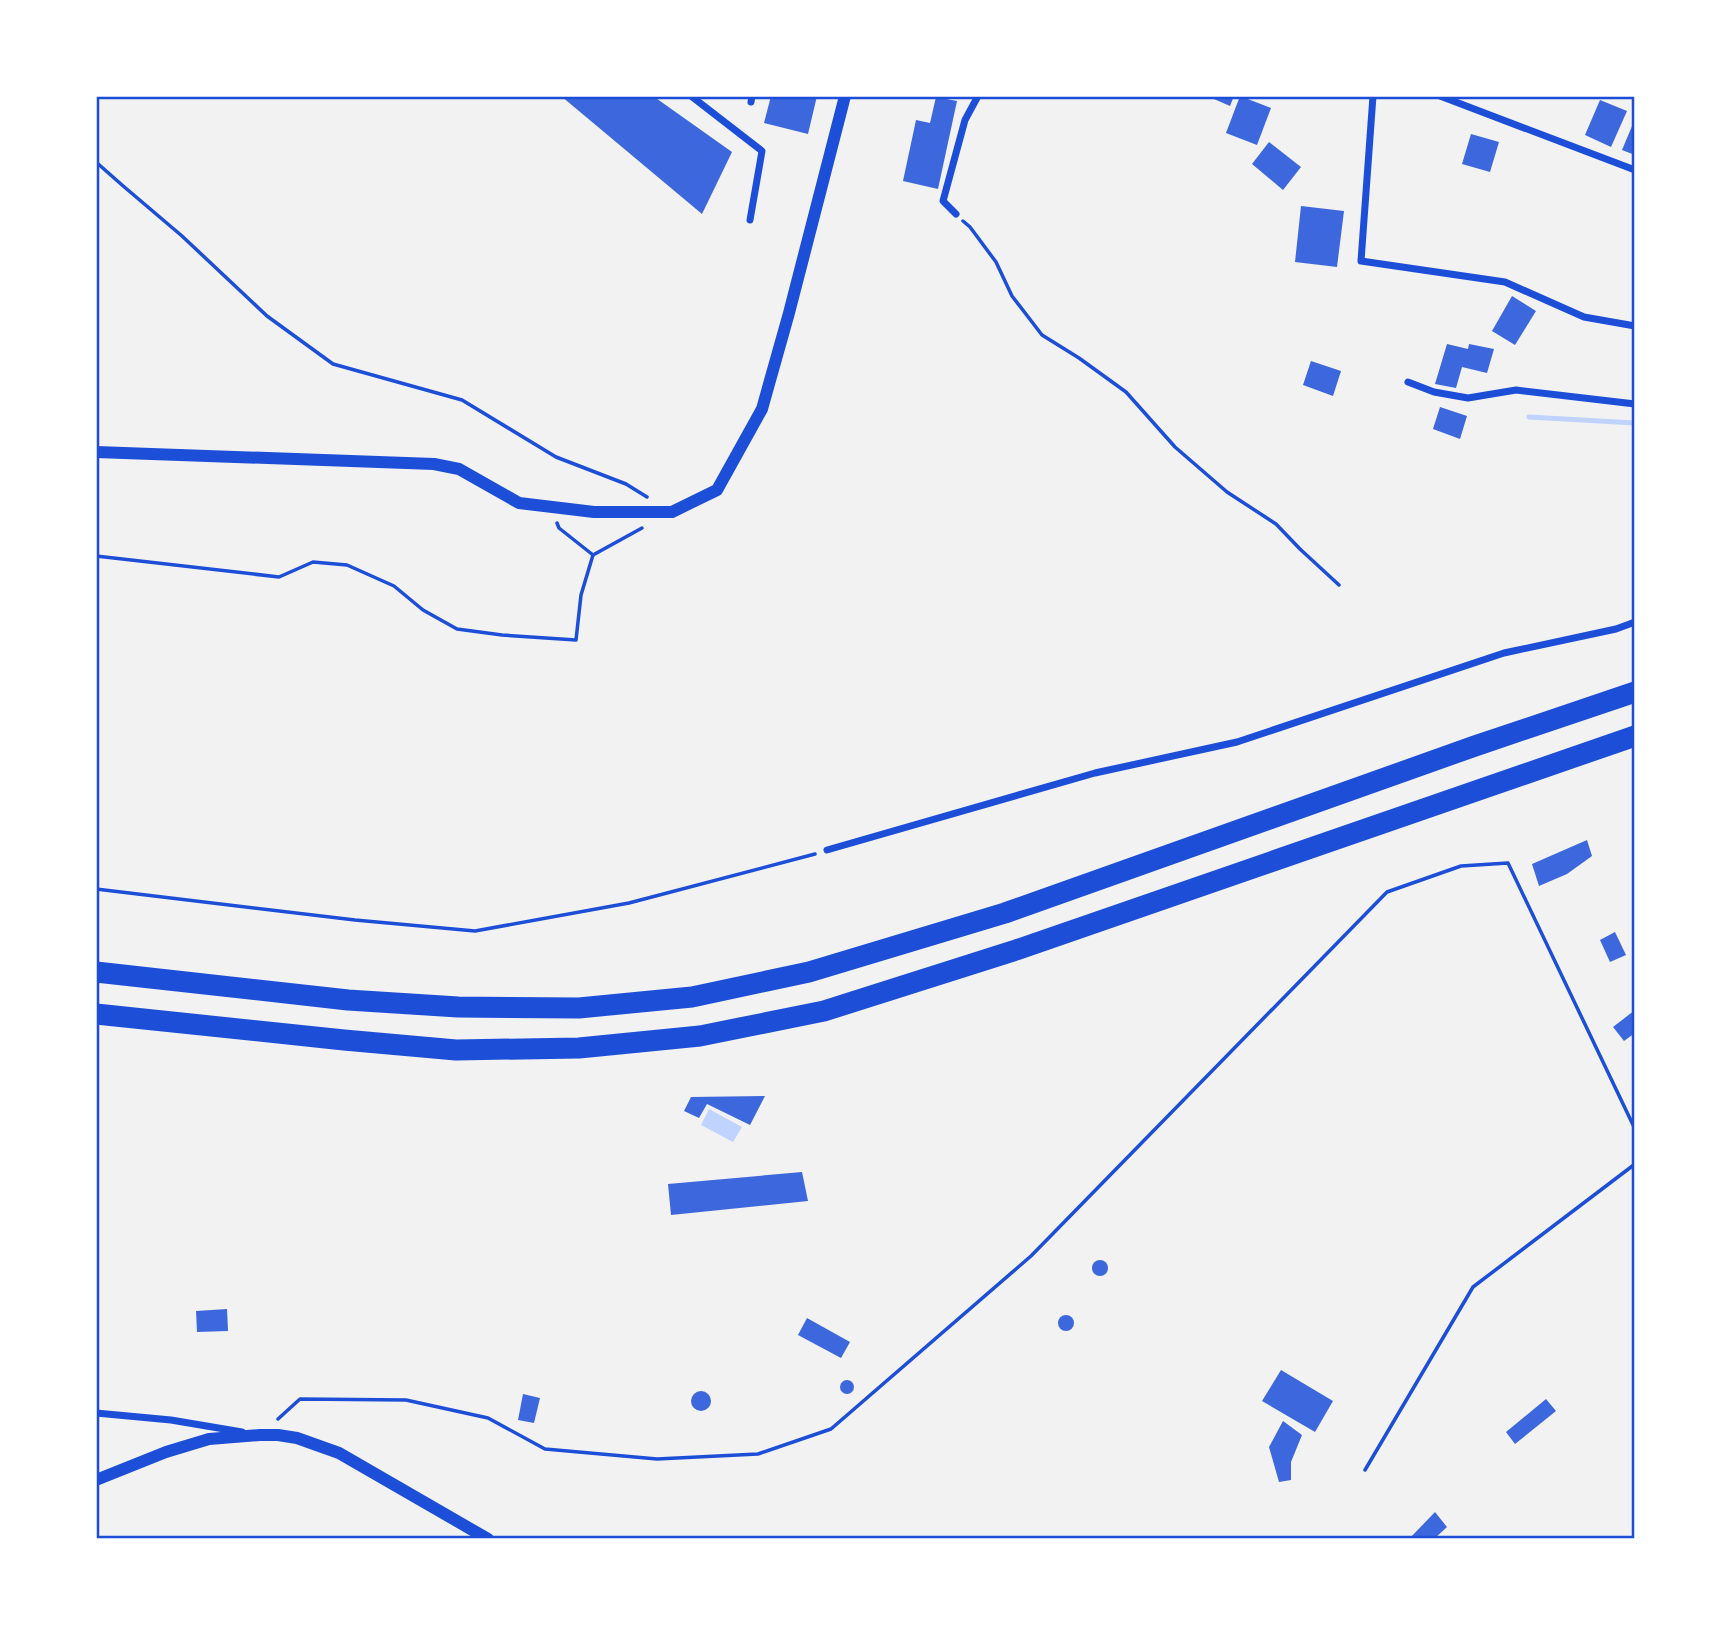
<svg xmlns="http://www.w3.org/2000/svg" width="1731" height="1635" viewBox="0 0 1731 1635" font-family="Jost,sans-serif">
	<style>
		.water { fill: #bfd3fe }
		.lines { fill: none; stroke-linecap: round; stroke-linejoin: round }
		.stream { stroke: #bfd3fe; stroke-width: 5 }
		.building { fill: #3d67dc }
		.path { stroke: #1d4ed8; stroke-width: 3.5 }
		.minor { stroke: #1d4ed8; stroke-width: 7 }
		.tertiary { stroke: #1d4ed8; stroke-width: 12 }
		.motorway { stroke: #1d4ed8; stroke-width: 21 }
		.neatline { fill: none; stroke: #1d4ed8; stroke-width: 2.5 }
	</style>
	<rect width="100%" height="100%" fill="#f2f2f2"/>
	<polygon class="water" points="709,1109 742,1127 733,1142 701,1125"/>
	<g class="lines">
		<polyline class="stream" points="1529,417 1635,423"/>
	</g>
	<g class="building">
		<polygon points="561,96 653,96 732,152 702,214"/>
		<polygon points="771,96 817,96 808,134 764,123"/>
		<polygon points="1207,96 1234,96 1230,106"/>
		<polygon points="1240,96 1271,108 1257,145 1226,133"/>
		<polygon points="936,97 957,101 938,189 903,181 916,120 930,123"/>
		<polygon points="1600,100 1627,111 1611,147 1585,135"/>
		<polygon points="1635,119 1635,155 1622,150"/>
		<polygon points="1471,134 1499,142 1490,172 1462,164"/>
		<polygon points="1269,142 1301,167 1283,190 1252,164"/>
		<polygon points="1301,206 1344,211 1337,267 1295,262"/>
		<polygon points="1512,296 1536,311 1515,345 1492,331"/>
		<polygon points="1447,344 1468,349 1469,344 1494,349 1487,373 1462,367 1456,388 1435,384"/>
		<polygon points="1311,361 1341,371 1333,396 1303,385"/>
		<polygon points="1440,407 1467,416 1460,439 1433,429"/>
		<polygon points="1587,840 1592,856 1567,874 1539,886 1532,864"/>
		<polygon points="1615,932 1626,955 1610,962 1600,940"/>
		<polygon points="1635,1010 1635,1033 1624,1041 1613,1027"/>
		<polygon points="765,1096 750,1125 707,1104 699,1118 684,1111 691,1097"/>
		<polygon points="802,1172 808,1201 671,1215 668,1184"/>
		<circle cx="1100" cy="1268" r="8"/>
		<polygon points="227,1309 228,1331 197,1332 196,1311"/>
		<circle cx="1066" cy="1323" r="8"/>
		<polygon points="807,1318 850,1342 841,1358 798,1335"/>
		<polygon points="1281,1370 1333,1401 1315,1432 1262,1401"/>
		<circle cx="847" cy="1387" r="7"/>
		<circle cx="701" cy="1401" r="10"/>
		<polygon points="523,1394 540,1398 534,1423 518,1420"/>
		<polygon points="1546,1399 1556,1411 1515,1444 1506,1432"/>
		<polygon points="1283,1421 1302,1435 1291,1462 1291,1480 1279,1482 1269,1447"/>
		<polygon points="1435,1512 1447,1527 1434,1539 1409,1539"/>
	</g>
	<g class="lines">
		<g class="path">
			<polyline points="96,162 122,185 182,236 267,316 333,364 462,400 556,457 626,484 647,497"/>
			<polyline points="963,221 970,227 996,262 1012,296 1042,335 1079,358 1126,392 1175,447 1227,492 1276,524 1300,549 1339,585"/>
			<polyline points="593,555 642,528"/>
			<polyline points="96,556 279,577 313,562 347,565 394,586 423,610 457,629 502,635 576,640 581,595 593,555 559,528 557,523"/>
			<polyline points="96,889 355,920 475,931 629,903 815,854"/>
			<polyline points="278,1419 300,1399 406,1400 488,1418 545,1449 657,1459 758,1454 831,1429 1031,1256 1387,892 1461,866 1508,863 1635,1129"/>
			<polyline points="1365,1470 1473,1287 1635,1164"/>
		</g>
		<g class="minor">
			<polyline points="691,96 762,151 750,220"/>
			<polyline points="1373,96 1361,261 1505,282 1584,317 1635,326"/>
			<polyline points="1440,96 1635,170"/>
			<polyline points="751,102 752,96"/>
			<polyline points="956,214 943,201 965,120 978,96"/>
			<polyline points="1408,382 1434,392 1468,398 1516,390 1635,404"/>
			<polyline points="827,850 1095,773 1237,742 1504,653 1616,629 1635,622"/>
			<polyline points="96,1413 171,1420 242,1432"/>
		</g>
		<g class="tertiary">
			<polyline points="96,452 434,464 459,469 519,503 594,512 672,512 717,490 762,409 789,313 845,96"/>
			<polyline points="96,1480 166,1452 209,1439 260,1435 278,1435 297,1438 339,1453 488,1539"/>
		</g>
		<g class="motorway">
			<polyline points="96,972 348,1000 458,1007 579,1008 692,997 809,972 1005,913 1475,746 1635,692"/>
			<polyline points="96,1014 344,1040 456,1050 579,1048 700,1036 824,1011 1016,950 1635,736"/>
		</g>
	</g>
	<rect width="1731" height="1635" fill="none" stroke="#ffffff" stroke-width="196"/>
	<rect x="98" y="98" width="1535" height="1439" class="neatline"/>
</svg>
